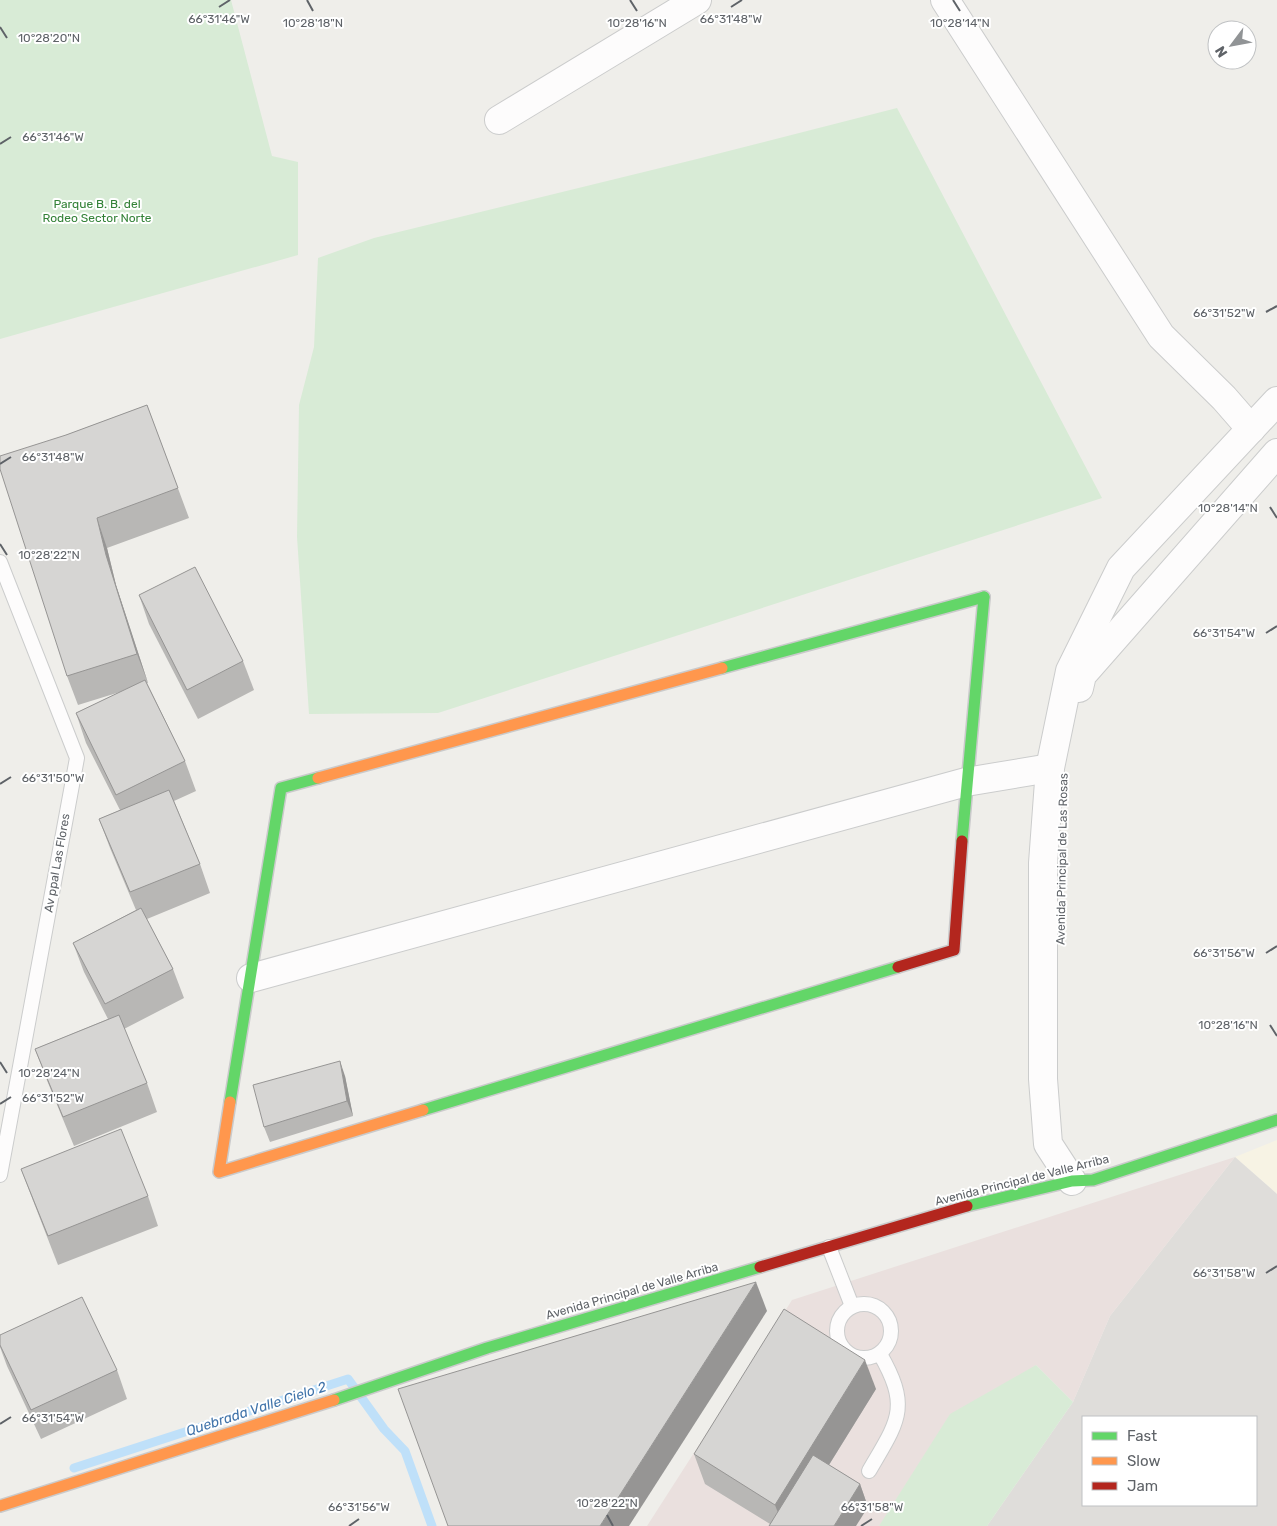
<svg xmlns="http://www.w3.org/2000/svg" width="1277" height="1526" viewBox="0 0 1277 1526" font-family="Rubik,sans-serif">
	<style>
		.commercial { fill: #f7f3e4 }
		.industrial { fill: #dfddda; fill-rule: evenodd }
		.medical { fill: #eae0de }
		.green { fill: #d8ebd6 }
		.lines { fill: none; stroke-linecap: round; stroke-linejoin: round }
		.stream { stroke: #bfe0f9; stroke-width: 9 }
		.lane-casing { stroke: #cbcccc; stroke-width: 16 }
		.street-casing { stroke: #cbcccc; stroke-width: 30 }
		.fast-casing { stroke: #cacacb; stroke-width: 14 }
		.slow-casing { stroke: #cacacb; stroke-width: 14 }
		.jam-casing { stroke: #cacacb; stroke-width: 14 }
		.lane { stroke: #fdfcfc; stroke-width: 14 }
		.street { stroke: #fdfcfc; stroke-width: 28 }
		.fast { stroke: #63d668; stroke-width: 11 }
		.slow { stroke: #ff974d; stroke-width: 11 }
		.jam { stroke: #b3261e; stroke-width: 11 }
		.wall { fill: #b8b7b5 }
		.shaded-wall { fill: #969594 }
		.building { fill: #d6d5d3; stroke: #969594 }
		.ticks { fill: none; stroke: #5f6368; stroke-width: 2 }
		.labels { text-anchor: middle; dominant-baseline: central; stroke-width: 4; stroke-linejoin: round; paint-order: stroke }
		.park-label { font-size: 12px; fill: #348238; stroke: #fff }
		.street-label { font-size: 12px; fill: #5f6368; stroke: #fff }
		.water-label { font-size: 14px; font-style: italic; fill: #4174aa; stroke: #fff }
		.ticks-label { font-size: 12px; text-anchor: middle; fill: #5f6368; stroke: #fff; stroke-width: 4; stroke-linejoin: round; paint-order: stroke }
	</style>
	<rect width="100%" height="100%" fill="#efeeea"/>
	<polygon class="commercial" points="1277,1140 1277,1194 1235,1157"/>
	<path class="industrial" d="M1235,1157L1277,1194V1526H987L1073,1402L1110,1316ZM1083,1417H1256V1505H1083Z"/>
	<polygon class="medical" points="1235,1157 1110,1316 1073,1402 1036,1365 879,1526 647,1526 792,1300"/>
	<g class="green">
		<polygon points="0,0 231,0 272,156 298,162 298,255 0,339"/>
		<polygon points="897,108 1102,498 438,713 309,714 297,537 299,405 314,347 318,258 374,238 697,159"/>
		<polygon points="1036,1365 1073,1402 987,1526 879,1526 950,1414"/>
	</g>
	<g class="lines">
		<polyline class="stream" points="74,1468 348,1379 384,1429 405,1451 432,1526"/>
		<defs>
			<g id="lane">
				<polyline points="0,562 77,758 0,1175"/>
				<polyline points="829,1247 852,1306"/>
				<circle cx="864" cy="1331" r="27"/>
				<path d="M869,1471C898,1421 911,1408 880,1354"/>
			</g>
			<g id="street">
				<polyline points="945,0 1161,336 1224,398 1251,429"/>
				<polyline points="499,120 697,0"/>
				<polyline points="1079,688 1082,675 1277,453"/>
				<polyline points="251,978 966,782 1050,768"/>
				<polyline points="1072,1181 1048,1144 1043,1079 1043,863 1050,768 1070,671 1121,568 1277,401"/>
			</g>
			<g id="fast">
				<polyline points="722,668 984,597"/>
				<polyline points="962,841 984,597"/>
				<polyline points="230,1102 281,788 318,778"/>
				<polyline points="423,1110 898,967"/>
				<polyline points="967,1206 1072,1181 1093,1180 1277,1120"/>
				<polyline points="334,1400 487,1348 760,1267"/>
			</g>
			<g id="slow">
				<polyline points="318,778 722,668"/>
				<polyline points="230,1102 219,1172 423,1110"/>
				<polyline points="0,1506 334,1400"/>
			</g>
			<g id="jam">
				<polyline points="898,967 954,950 962,841"/>
				<polyline points="760,1267 967,1206"/>
			</g>
		</defs>
		<use href="#lane" class="lane-casing"/>
		<use href="#street" class="street-casing"/>
		<use href="#fast" class="fast-casing"/>
		<use href="#slow" class="slow-casing"/>
		<use href="#jam" class="jam-casing"/>
		<use href="#lane" class="lane"/>
		<use href="#street" class="street"/>
		<use href="#fast" class="fast"/>
		<use href="#slow" class="slow"/>
		<use href="#jam" class="jam"/>
	</g>
	<g class="wall">
		<polygon points="147,405 189,518 107,548 116,585 148,683 147,683 185,761 196,791 174,801 200,864 210,893 147,919 173,969 184,998 124,1029 147,1083 157,1112 74,1146 46,1078 35,1049 108,1019 84,972 73,943 136,910 110,848 99,819 120,810 86,743 76,713 120,692 78,705 67,676 66,435"/>
		<polygon points="139,595 243,661 254,690 198,719 149,624"/>
		<polygon points="345,1076 353,1116 270,1142 264,1127"/>
		<polygon points="21,1169 148,1196 158,1226 58,1265 32,1198"/>
		<polygon points="0,1335 117,1370 127,1399 41,1439 7,1366 0,1347"/>
		<polygon points="876,1389 829,1465 860,1484 868,1507 770,1524 705,1484 694,1454"/>
	</g>
	<g class="shaded-wall">
		<polygon points="97,518 107,548 116,585 148,683 137,654 106,555"/>
		<polygon points="340,1061 345,1076 353,1116 347,1101"/>
		<polygon points="756,1282 767,1311 629,1526 600,1526"/>
		<polygon points="865,1360 876,1389 791,1526 783,1526 775,1505"/>
		<polygon points="860,1484 868,1507 856,1526 834,1526"/>
	</g>
	<g class="building">
		<polygon points="147,405 178,488 97,518 106,555 137,654 67,676 0,469 0,456 66,435"/>
		<polygon points="195,567 243,661 187,690 139,595"/>
		<polygon points="145,680 185,761 116,795 76,713"/>
		<polygon points="169,790 200,864 130,892 99,819"/>
		<polygon points="141,908 173,969 105,1004 73,943"/>
		<polygon points="119,1015 147,1083 63,1117 35,1049"/>
		<polygon points="340,1061 347,1101 264,1127 253,1085"/>
		<polygon points="121,1129 148,1196 48,1236 21,1169"/>
		<polygon points="756,1282 600,1526 448,1526 398,1389"/>
		<polygon points="82,1297 117,1370 31,1410 0,1345 0,1335"/>
		<polygon points="784,1309 865,1360 775,1505 694,1454"/>
		<polygon points="813,1455 860,1484 834,1526 769,1526"/>
	</g>
	<path class="ticks" d="M307,0L313,11M630,0L637,11M953,0L960,11M219,7L230,0M731,7L742,0M0,27L7,38M0,144L11,137M1266,312L1277,306M0,464L11,457M1270,507L1277,518M0,544L7,555M1266,633L1277,626M0,784L11,777M1266,953L1277,946M1270,1025L1277,1036M0,1062L7,1073M0,1104L11,1097M1266,1273L1277,1266M0,1424L11,1417M607,1515L613,1526M349,1526L359,1519M861,1526L872,1519"/>
	<g class="labels">
		<g class="park-label">
			<text x="97" y="204">Parque B. B. del<tspan x="97" dy="14">Rodeo Sector Norte</tspan></text>
		</g>
		<g class="street-label">
			<text transform="translate(1062 859) rotate(-89)">Avenida Principal de Las Rosas</text>
			<text transform="translate(57 863) rotate(-80)">Av ppal Las Flores</text>
			<text transform="translate(1022 1180) rotate(-14)">Avenida Principal de Valle Arriba</text>
			<text transform="translate(632 1291) rotate(-16)">Avenida Principal de Valle Arriba</text>
		</g>
		<g class="water-label">
			<text transform="translate(256 1409) rotate(-18)">Quebrada Valle Cielo 2</text>
		</g>
	</g>
	<g class="ticks-label">
		<text x="219" y="23">66°31'46"W</text>
		<text x="731" y="23">66°31'48"W</text>
		<text x="960" y="27">10°28'14"N</text>
		<text x="313" y="27">10°28'18"N</text>
		<text x="637" y="27">10°28'16"N</text>
		<text x="49" y="42">10°28'20"N</text>
		<text x="53" y="141">66°31'46"W</text>
		<text x="1224" y="317">66°31'52"W</text>
		<text x="53" y="461">66°31'48"W</text>
		<text x="1228" y="512">10°28'14"N</text>
		<text x="49" y="559">10°28'22"N</text>
		<text x="1224" y="637">66°31'54"W</text>
		<text x="53" y="782">66°31'50"W</text>
		<text x="1224" y="957">66°31'56"W</text>
		<text x="1228" y="1029">10°28'16"N</text>
		<text x="49" y="1077">10°28'24"N</text>
		<text x="53" y="1102">66°31'52"W</text>
		<text x="1224" y="1277">66°31'58"W</text>
		<text x="53" y="1422">66°31'54"W</text>
		<text x="607" y="1507">10°28'22"N</text>
		<text x="359" y="1511">66°31'56"W</text>
		<text x="872" y="1511">66°31'58"W</text>
	</g>
	<rect x="1082" y="1416" width="175" height="90" fill="#ffffff" stroke="#bfc1c3"/>
	<rect x="1092" y="1432" width="25" height="8" fill="#63d668" stroke="#bfc1c3"/>
	<text x="1127" y="1441" font-size="15" fill="#5f6368">Fast</text>
	<rect x="1092" y="1457" width="25" height="8" fill="#ff974d" stroke="#bfc1c3"/>
	<text x="1127" y="1466" font-size="15" fill="#5f6368">Slow</text>
	<rect x="1092" y="1482" width="25" height="8" fill="#b3261e" stroke="#bfc1c3"/>
	<text x="1127" y="1491" font-size="15" fill="#5f6368">Jam</text>
	<g transform="translate(1232 45) rotate(238)"><circle r="24" fill="#ffffff" stroke="#bfc1c3"/>
	<path d="M0-4L9 19L0 12L-9 19Z" fill="#919496"/>
	<text y="-8" font-size="14" font-weight="bold" text-anchor="middle" fill="#5f6368">N</text>
	</g>
</svg>
